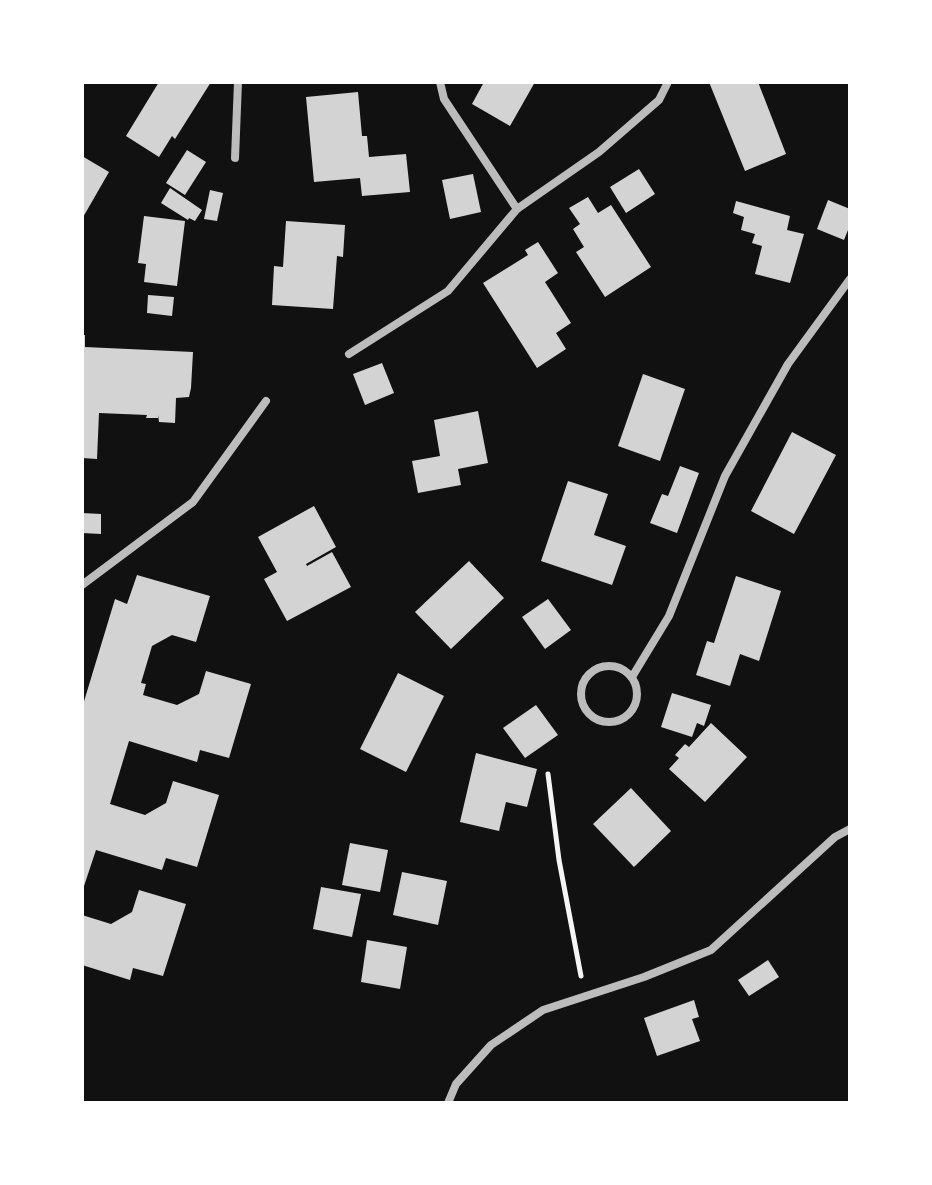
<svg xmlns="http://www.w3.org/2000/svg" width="932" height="1185" viewBox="0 0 932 1185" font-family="'Archivo Narrow',sans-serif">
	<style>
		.building { fill: #d3d3d3 }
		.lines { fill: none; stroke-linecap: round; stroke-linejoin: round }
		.path { stroke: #f5f5f5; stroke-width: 5 }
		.minor { stroke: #bcbcbc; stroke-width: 8 }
	</style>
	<rect width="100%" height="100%" fill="#111"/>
	<g class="building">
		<polygon points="159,82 211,82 175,139 172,136 159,157 126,136"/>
		<polygon points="484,82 535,82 510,126 472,104"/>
		<polygon points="709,82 758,82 786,154 745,171"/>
		<polygon points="358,92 362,136 367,136 369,157 406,154 410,192 362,196 360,178 314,182 306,97"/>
		<polygon points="187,150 206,162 185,195 166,183"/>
		<polygon points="82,156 109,172 82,219"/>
		<polygon points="639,169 655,194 626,213 610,187"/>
		<polygon points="473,174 481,212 450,219 442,180"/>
		<polygon points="170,188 202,210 195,221 189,218 188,220 161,203"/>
		<polygon points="210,190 223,193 217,221 204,219"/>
		<polygon points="588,197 598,213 611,205 651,267 605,297 576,252 584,247 573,229 580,224 569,208"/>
		<polygon points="828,200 850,209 850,225 844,240 817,229"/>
		<polygon points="736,201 790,216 787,230 804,234 790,283 755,274 762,246 752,243 755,234 741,230 744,217 733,213"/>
		<polygon points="144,216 185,221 177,286 144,282 146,264 138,263"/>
		<polygon points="286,221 345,225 343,257 337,256 333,309 272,305 274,266 283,267"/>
		<polygon points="538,242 558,273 545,282 571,323 556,333 566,349 537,368 483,283 528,255 525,250"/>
		<polygon points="148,295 174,297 172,316 147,313"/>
		<polygon points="82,335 85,335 85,347 193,352 191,388 189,397 176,398 175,423 159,422 158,415 158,418 146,418 147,415 99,413 97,459 82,458"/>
		<polygon points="382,363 394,393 365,405 353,374"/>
		<polygon points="643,374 685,389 660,461 618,446"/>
		<polygon points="478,411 488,463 458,469 461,485 418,493 412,461 440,456 434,420"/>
		<polygon points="792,432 836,455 794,534 751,511"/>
		<polygon points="680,466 699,473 677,533 650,523 662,494 668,496"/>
		<polygon points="568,481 608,494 594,535 626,546 612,585 541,561"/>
		<polygon points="314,506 336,547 306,564 307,566 332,552 351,587 287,621 264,579 277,572 258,537"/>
		<polygon points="82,513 101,514 101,534 82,533"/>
		<polygon points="469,561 504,598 451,649 415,612"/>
		<polygon points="137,575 210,596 196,642 172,635 152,646 141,683 146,684 143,695 177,705 199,694 206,671 251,684 229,758 200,750 197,762 129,741 110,804 145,815 166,803 173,781 219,795 197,867 166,858 162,870 96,850 82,892 82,708 115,599 127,604"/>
		<polygon points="736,576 781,591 759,661 740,654 730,686 696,675 707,641 714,643"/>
		<polygon points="548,599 571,630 545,649 522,617"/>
		<polygon points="398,673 444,696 406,772 360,749"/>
		<polygon points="672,693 711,705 704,726 697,723 692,737 661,727"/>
		<polygon points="536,705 558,735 525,758 503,728"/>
		<polygon points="711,723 747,757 705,802 669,769 679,758 675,755 685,744 689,747"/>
		<polygon points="476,753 537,769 527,807 506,802 499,831 460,822"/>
		<polygon points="631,788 671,831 634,867 593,824"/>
		<polygon points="350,843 388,850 380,892 342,885"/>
		<polygon points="402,872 447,881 438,925 393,915"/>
		<polygon points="321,887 361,894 352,937 313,929"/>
		<polygon points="139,890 186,904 163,976 133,968 130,980 82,965 82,915 111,924 132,912"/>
		<polygon points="367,940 407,947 400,989 361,982"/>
		<polygon points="768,960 779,977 749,996 738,980"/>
		<polygon points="694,1000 699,1017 692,1019 700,1041 657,1056 644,1018"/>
	</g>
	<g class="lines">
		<polyline class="path" points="548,774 559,860 581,976"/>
		<g class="minor">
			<polyline points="440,82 444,99 517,209"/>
			<polyline points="235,158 238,82"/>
			<polyline points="349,354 448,291 517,209 599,152 659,100 668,82"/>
			<polyline points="82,585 193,502 266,401"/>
			<circle cx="609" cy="694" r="28"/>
			<polyline points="632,677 669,616 725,476 788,364 850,279"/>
			<polyline points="448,1103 456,1084 491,1045 543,1010 644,977 711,950 835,837 850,829"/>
		</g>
	</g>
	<rect width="932" height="1185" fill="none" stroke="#ffffff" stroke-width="168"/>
</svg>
